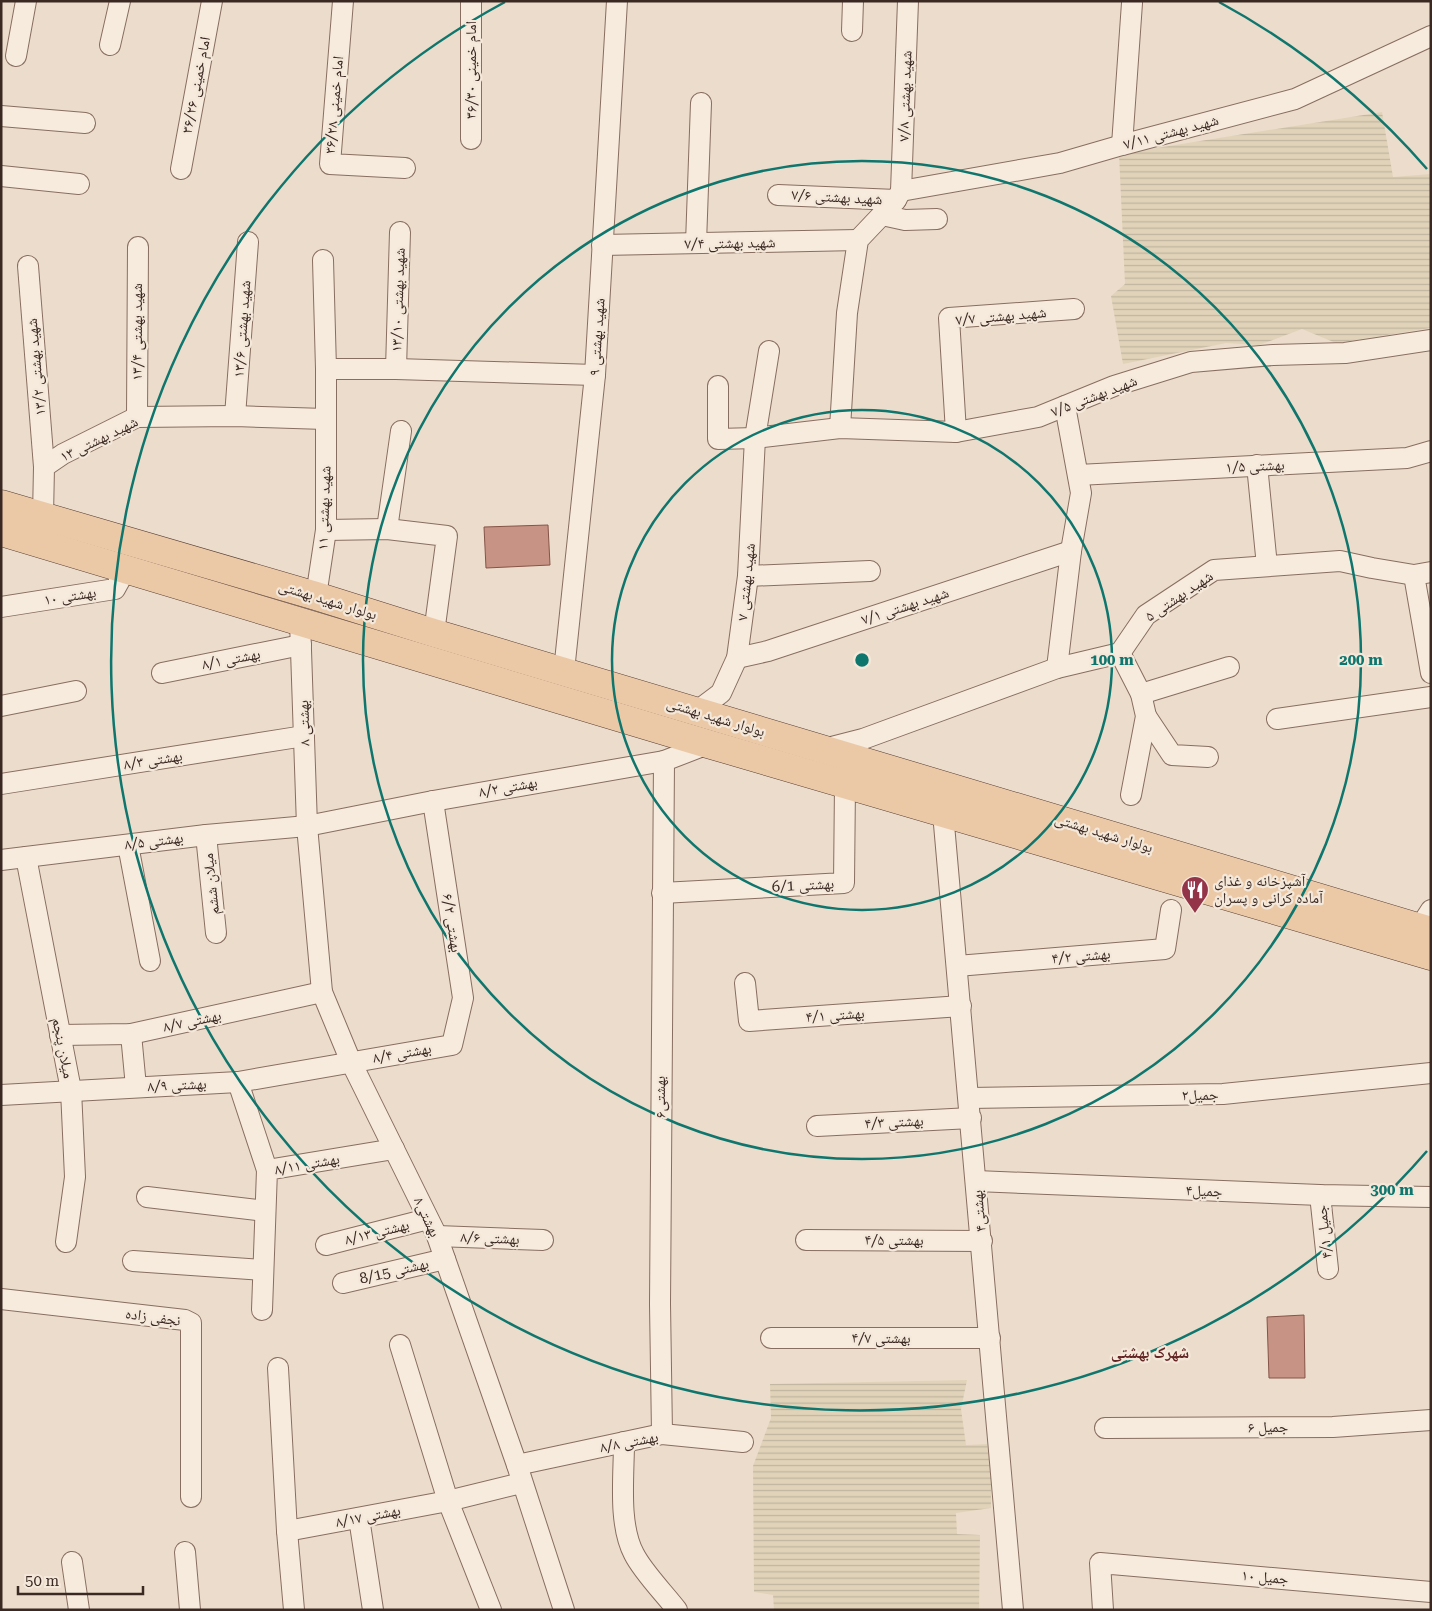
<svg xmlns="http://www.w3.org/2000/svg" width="1432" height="1611" viewBox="0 0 1432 1611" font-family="'Roboto Serif','Noto Naskh Arabic',serif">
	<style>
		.farmland { fill: url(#farmland-rules) }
		.building { fill: #c79384; stroke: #865448 }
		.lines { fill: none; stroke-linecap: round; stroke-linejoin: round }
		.street-casing { stroke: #886e60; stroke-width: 22 }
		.primary-casing { stroke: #573d34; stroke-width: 29 }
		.street { stroke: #f7ebde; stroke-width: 20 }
		.primary { stroke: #ebc9a7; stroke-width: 28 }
		.ring { fill: none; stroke: #0f766e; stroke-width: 2.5 }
		.labels { text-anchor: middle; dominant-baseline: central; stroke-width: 4.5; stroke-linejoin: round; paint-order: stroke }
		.street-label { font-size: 15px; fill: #3a2922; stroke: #f4e8da }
		.poi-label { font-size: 15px; fill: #3a2922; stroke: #f4e8da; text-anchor: start }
		.neighbourhood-label { font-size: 16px; font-weight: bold; fill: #642525; stroke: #f4e8da }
		.centre { fill: #0f766e; stroke: #f4e8da; stroke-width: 2.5 }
		.ring-label { font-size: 15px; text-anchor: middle; font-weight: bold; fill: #0f766e; stroke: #f4e8da; stroke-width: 4.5; stroke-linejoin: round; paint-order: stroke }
	</style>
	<defs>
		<pattern id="farmland-rules" width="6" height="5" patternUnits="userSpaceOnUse" patternTransform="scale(1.25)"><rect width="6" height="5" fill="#e1d3b9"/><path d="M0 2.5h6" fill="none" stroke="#c2b59f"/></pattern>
	</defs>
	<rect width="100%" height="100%" fill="#ecdccb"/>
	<g class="farmland">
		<polygon points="1382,112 1393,177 1431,174 1431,328 1336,343 1302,329 1259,345 1226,343 1123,364 1111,296 1125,284 1119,154"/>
		<polygon points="967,1380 961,1409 966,1445 987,1444 991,1473 991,1508 956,1513 957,1534 980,1535 979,1610 774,1610 773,1595 754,1592 753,1466 771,1418 770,1384"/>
	</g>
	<g class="building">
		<polygon points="548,525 550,565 486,568 484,527"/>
		<polygon points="1304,1315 1305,1378 1269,1378 1267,1317"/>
	</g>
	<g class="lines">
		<defs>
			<g id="street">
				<polyline points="343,1 330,164 405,168"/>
				<polyline points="852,31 853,1"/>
				<polyline points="110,45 120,1"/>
				<polyline points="16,56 26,1"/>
				<polyline points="1,116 85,123"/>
				<polyline points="471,139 471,1"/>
				<polyline points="1122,145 1132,3"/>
				<polyline points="181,169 212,1"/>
				<polyline points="1,176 79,184"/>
				<polyline points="901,191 1060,163 1122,145 1295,99 1431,36"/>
				<polyline points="778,195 896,200"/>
				<polyline points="882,215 905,220 937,219"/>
				<polyline points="696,243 701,103"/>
				<polyline points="602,245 858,240"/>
				<polyline points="28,266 44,467"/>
				<polyline points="326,369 396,369 595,375"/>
				<polyline points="396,369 400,232"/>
				<polyline points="718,386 718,439 755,438 840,428 956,432 1038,417 1114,386 1191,362 1273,355 1345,353 1431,340"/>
				<polyline points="235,416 248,242"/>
				<polyline points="137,417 138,247"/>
				<polyline points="840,428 847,313 858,240 896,200 901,191 908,1"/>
				<polyline points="956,432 949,318 1074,309"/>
				<polyline points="1257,465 1267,566"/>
				<polyline points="1078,475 1407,458 1431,451"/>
				<polyline points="43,516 44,467 63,454 137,417 235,416 325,419"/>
				<polyline points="387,529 401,431"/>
				<polyline points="326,530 387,529 447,536 434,633"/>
				<polyline points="1431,572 1414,575 1431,673"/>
				<polyline points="748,576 870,571"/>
				<polyline points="316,596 326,530 326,369 323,260"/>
				<polyline points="1,607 115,589 126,569"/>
				<polyline points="300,621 307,826 322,992 351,1062 437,1236 517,1465 564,1610"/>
				<polyline points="1120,653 1141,694 1146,716 1131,795"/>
				<polyline points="737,658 768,651 1071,551"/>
				<polyline points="1057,668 1071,551 1081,493 1065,406"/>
				<polyline points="564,671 595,375 617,1"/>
				<polyline points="162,673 301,645"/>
				<polyline points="1141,694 1229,667"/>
				<polyline points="1,706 76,691"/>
				<polyline points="697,711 721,693 737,658 748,576 755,438 769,351"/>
				<polyline points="1146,716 1172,755 1208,757"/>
				<polyline points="1277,719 1431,697"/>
				<polyline points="824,749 863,739 1057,668 1120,653 1146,615 1214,570 1340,561 1372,568 1414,575"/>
				<polyline points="1,784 304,736"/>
				<polyline points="943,813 1013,1610"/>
				<polyline points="206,835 216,933"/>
				<polyline points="128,845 150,961"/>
				<polyline points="26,857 71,1090 75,1177 66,1242"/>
				<polyline points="1,860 206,835 307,826 433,801 664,761 708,744"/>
				<polyline points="662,893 844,883 845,784"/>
				<polyline points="1420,927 1431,910"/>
				<polyline points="957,966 1165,949 1171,910"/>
				<polyline points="745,983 749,1021 961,1006"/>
				<polyline points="131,1034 136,1087"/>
				<polyline points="60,1035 131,1034 322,992"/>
				<polyline points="238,1082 267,1170"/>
				<polyline points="1,1095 238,1082 452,1045 463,998 433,801"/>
				<polyline points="969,1098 1223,1094 1431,1073"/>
				<polyline points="817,1126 971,1118"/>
				<polyline points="976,1181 1320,1195 1431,1197"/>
				<polyline points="1320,1195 1328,1269"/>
				<polyline points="147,1197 265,1211"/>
				<polyline points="437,1236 543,1240"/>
				<polyline points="806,1240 982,1241"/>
				<polyline points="326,1245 428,1219"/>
				<polyline points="133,1261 263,1270"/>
				<polyline points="343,1283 445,1259"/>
				<polyline points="1,1299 185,1320 191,1323 191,1497"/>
				<polyline points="262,1310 267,1170 394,1149"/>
				<polyline points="771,1338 990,1338"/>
				<polyline points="400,1345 448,1501 491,1610"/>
				<polyline points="278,1368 287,1531 294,1610"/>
				<polyline points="1105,1428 1333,1427 1431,1420"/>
				<polyline points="662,1434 660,1304 664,761"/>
				<path d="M624,1442C624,1476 618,1524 634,1554C643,1572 664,1593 677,1610"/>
				<polyline points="517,1465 662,1434 743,1442"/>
				<polyline points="359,1518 373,1610"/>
				<polyline points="287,1531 448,1501 521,1483"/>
				<polyline points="185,1552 190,1610"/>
				<polyline points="72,1562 79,1610"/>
				<polyline points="1103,1610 1100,1563 1431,1592"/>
			</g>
			<g id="primary">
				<polyline points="1,504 316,596 434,633 1431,931"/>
				<polyline points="1,532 708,744 1431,956"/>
			</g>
		</defs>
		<use href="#street" class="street-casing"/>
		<use href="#primary" class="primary-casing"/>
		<use href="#street" class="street"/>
		<use href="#primary" class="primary"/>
	</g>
	<g class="ring">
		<circle cx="862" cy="660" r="250"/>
		<circle cx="862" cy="660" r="499"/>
		<path d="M1427 1151A749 749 0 1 1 505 2M1219 2A749 749 0 0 1 1427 169"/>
	</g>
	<defs>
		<symbol id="restaurant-pin" viewBox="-11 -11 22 30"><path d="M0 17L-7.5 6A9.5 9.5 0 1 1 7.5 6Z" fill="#933448" stroke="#f4e8da"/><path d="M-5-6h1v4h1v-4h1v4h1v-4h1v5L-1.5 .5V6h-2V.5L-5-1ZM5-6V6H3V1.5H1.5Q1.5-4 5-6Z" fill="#fff"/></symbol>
	</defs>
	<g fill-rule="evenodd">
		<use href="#restaurant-pin" x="1179" y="874" width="32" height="43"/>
	</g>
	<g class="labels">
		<g class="street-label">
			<text transform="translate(471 70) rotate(-90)">امام خمینی ۳۶/۳۰</text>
			<text transform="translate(196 85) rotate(-79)">امام خمینی ۳۶/۲۶</text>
			<text transform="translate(905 96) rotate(-88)">شهید بهشتی ۷/۸</text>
			<text transform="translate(334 105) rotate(-85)">امام خمینی ۳۶/۲۸</text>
			<text transform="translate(1171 132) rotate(-15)">شهید بهشتی ۷/۱۱</text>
			<text transform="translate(837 197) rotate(3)">شهید بهشتی ۷/۶</text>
			<text transform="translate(730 243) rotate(-1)">شهید بهشتی ۷/۴</text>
			<text transform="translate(398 300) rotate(-88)">شهید بهشتی ۱۳/۱۰</text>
			<text transform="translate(1001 316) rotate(-5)">شهید بهشتی ۷/۷</text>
			<text transform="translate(242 329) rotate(-86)">شهید بهشتی ۱۳/۶</text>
			<text transform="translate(137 332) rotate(-90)">شهید بهشتی ۱۳/۴</text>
			<text transform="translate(597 337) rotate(-86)">شهید بهشتی ۹</text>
			<text transform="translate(36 367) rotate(-95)">شهید بهشتی ۱۳/۲</text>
			<text transform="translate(1094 396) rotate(-21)">شهید بهشتی ۷/۵</text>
			<text transform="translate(99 439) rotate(-26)">شهید بهشتی ۱۳</text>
			<text transform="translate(1255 466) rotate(-3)">بهشتی ۱/۵</text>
			<text transform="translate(324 508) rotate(-88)">شهید بهشتی ۱۱</text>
			<text transform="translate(746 582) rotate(-84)">شهید بهشتی ۷</text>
			<text transform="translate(70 596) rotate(-9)">بهشتی ۱۰</text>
			<text transform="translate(1179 596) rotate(-34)">شهید بهشتی ۵</text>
			<text transform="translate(328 600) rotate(17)">بولوار شهید بهشتی</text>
			<text transform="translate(905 606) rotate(-18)">شهید بهشتی ۷/۱</text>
			<text transform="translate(231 659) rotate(-11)">بهشتی ۸/۱</text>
			<text transform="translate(716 717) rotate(17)">بولوار شهید بهشتی</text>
			<text transform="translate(304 723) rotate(-92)">۸ بهشتی</text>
			<text transform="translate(153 760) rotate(-9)">بهشتی ۸/۳</text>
			<text transform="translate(508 787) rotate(-10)">بهشتی ۸/۲</text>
			<text transform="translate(1104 833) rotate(17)">بولوار شهید بهشتی</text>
			<text transform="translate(154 841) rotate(-7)">بهشتی ۸/۵</text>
			<text transform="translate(211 884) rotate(-96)">میلان ششم</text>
			<text transform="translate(803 885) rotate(-3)">بهشتی 6/1</text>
			<text transform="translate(452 923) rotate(81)">بهشتی ۶/۲</text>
			<text transform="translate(1081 956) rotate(-5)">بهشتی ۴/۲</text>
			<text transform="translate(835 1015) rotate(-4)">بهشتی ۴/۱</text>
			<text transform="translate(192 1021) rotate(-12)">بهشتی ۸/۷</text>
			<text transform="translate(63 1048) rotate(79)">میلان پنجم</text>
			<text transform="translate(402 1053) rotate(-10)">بهشتی ۸/۴</text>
			<text transform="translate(177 1085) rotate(-3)">بهشتی ۸/۹</text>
			<text transform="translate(1200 1095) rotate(-1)">جمیل۲</text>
			<text transform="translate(660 1097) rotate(-90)">بهشتی۶</text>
			<text transform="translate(894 1122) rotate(-3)">بهشتی ۴/۳</text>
			<text transform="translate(307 1164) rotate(-10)">بهشتی ۸/۱۱</text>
			<text transform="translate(1204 1191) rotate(2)">جمیل۴</text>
			<text transform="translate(979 1211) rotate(-95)">بهشتی۴</text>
			<text transform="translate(427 1217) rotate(65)">بهشتی۸</text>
			<text transform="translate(377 1232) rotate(-14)">بهشتی ۸/۱۳</text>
			<text transform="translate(1324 1232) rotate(-96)">جمیل ۴/۱</text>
			<text transform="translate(490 1238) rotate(2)">بهشتی ۸/۶</text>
			<text x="894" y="1240">بهشتی ۴/۵</text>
			<text transform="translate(394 1271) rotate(-13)">بهشتی 8/15</text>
			<text transform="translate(153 1317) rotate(8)">نجفی زاده</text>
			<text x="881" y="1338">بهشتی ۴/۷</text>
			<text x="1268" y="1427">جمیل ۶</text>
			<text transform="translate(629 1442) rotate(-11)">بهشتی ۸/۸</text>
			<text transform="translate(368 1516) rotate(-11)">بهشتی ۸/۱۷</text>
			<text transform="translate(1265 1577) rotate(5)">جمیل ۱۰</text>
		</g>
		<g class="poi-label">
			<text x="1214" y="881">آشپزخانه و غذای<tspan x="1214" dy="17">آماده کرانی و پسران</tspan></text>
		</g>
		<g class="neighbourhood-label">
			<text x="1150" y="1352">شهرک بهشتی</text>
		</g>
	</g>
	<circle cx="862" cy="660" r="8" class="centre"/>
	<g class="ring-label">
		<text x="1112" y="665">100 m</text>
		<text x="1361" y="665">200 m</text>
		<text x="1392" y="1195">300 m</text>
	</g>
	<rect width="1432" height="1611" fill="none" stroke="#3a2922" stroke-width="5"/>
	<path d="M18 1586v8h125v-8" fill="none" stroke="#3a2922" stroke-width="2.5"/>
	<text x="25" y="1586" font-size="15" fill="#3a2922" stroke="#f4e8da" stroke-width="4" paint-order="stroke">50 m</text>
</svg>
